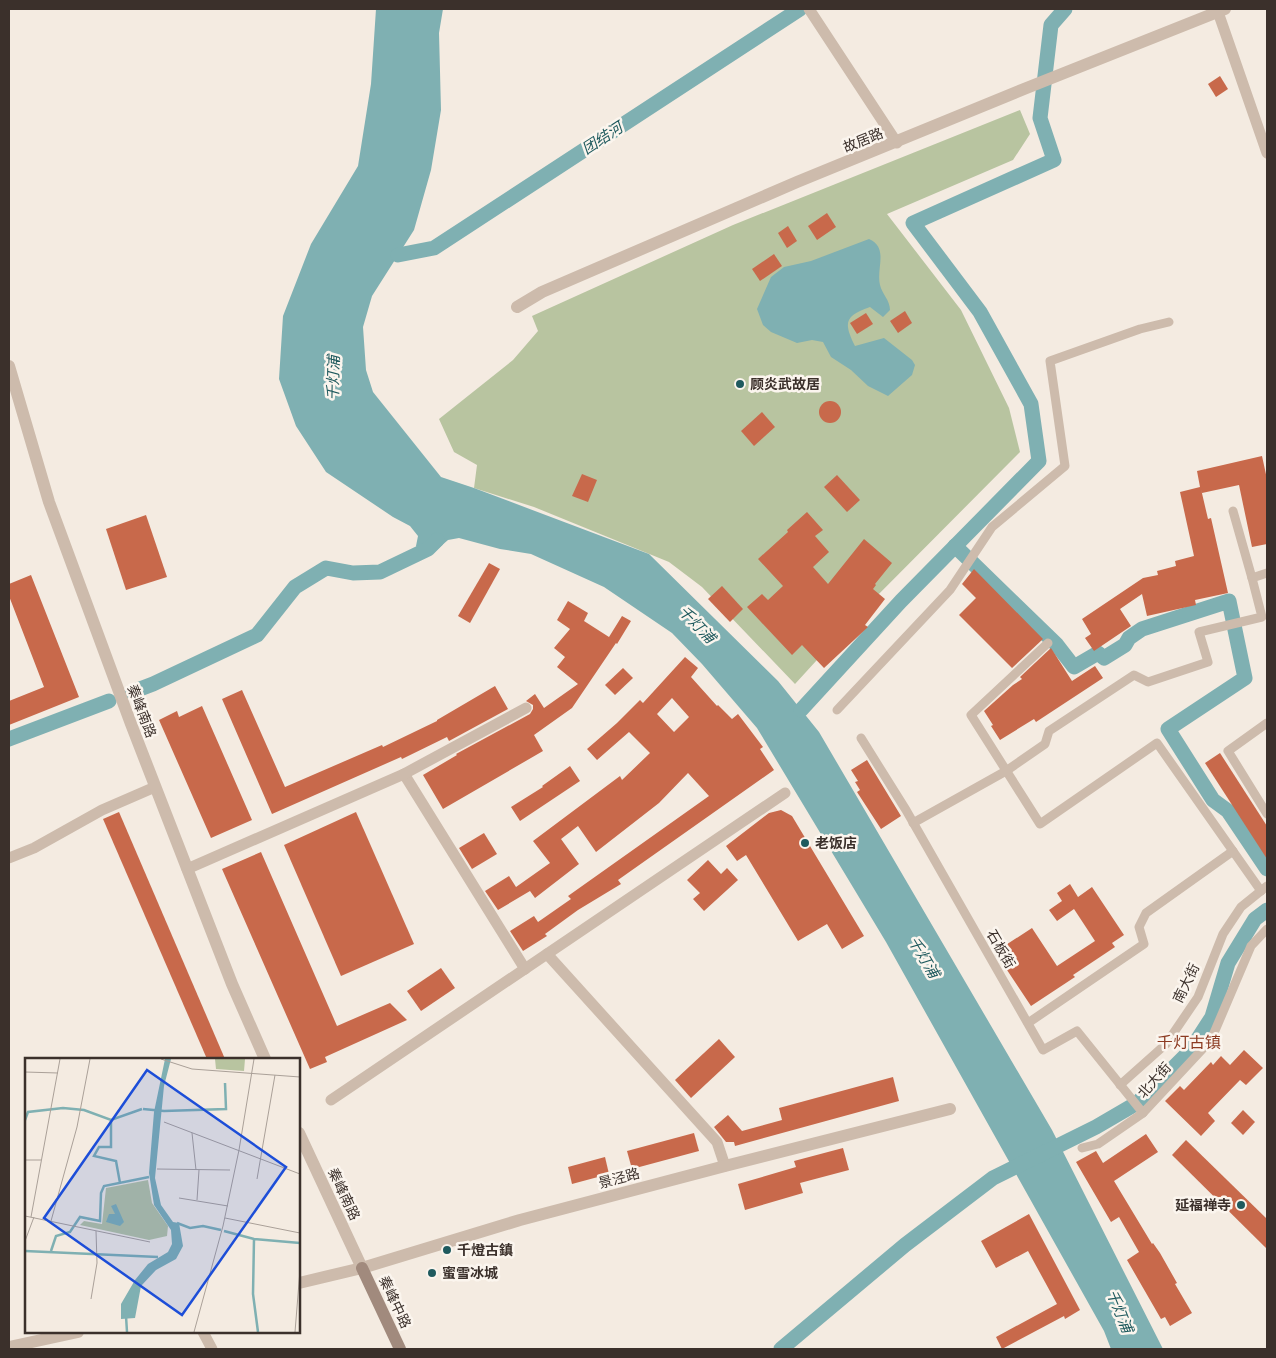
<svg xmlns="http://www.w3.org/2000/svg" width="1276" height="1358" viewBox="0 0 1276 1358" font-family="Quicksand,'Noto Sans SC',sans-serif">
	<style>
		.green { fill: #b8c4a0 }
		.water { fill: #7fb0b2 }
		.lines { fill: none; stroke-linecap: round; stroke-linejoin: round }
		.canal { stroke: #7fb0b2; stroke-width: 15 }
		.building { fill: #c8694b; fill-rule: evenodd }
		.pedestrian { stroke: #cdbbac; stroke-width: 9 }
		.minor { stroke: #cdbbac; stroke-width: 11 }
		.tertiary { stroke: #cdbbac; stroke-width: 12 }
		.secondary { stroke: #a18a7d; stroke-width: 12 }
		.poi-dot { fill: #1f5a5e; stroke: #fbf5ee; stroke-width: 2 }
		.labels { text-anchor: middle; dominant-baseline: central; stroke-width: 5; stroke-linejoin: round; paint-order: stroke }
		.street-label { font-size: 14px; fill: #3b302b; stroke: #fbf5ee }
		.poi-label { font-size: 14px; font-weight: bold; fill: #3b302b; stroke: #fbf5ee; text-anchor: start }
		.water-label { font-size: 15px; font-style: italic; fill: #1f5a5e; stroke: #fbf5ee }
		.quarter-label { font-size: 16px; fill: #8c3b22; stroke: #fbf5ee }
		.inset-river { fill: none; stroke: #7fb0b2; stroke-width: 2.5 }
		.inset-road { fill: none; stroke: #aaa098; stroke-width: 1 }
		.view { fill: #1d4ed8; fill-opacity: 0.15; stroke: #1d4ed8; stroke-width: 2.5 }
		.inset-edge { fill: none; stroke: #3b302b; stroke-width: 2.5 }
	</style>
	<rect width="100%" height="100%" fill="#f4ebe1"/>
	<polygon class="green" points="1020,110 1030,134 1013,160 887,214 961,310 1009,408 1020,452 859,614 795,684 702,587 669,562 534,507 474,488 477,465 454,452 439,419 513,360 538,331 532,316 733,225"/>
	<g class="water">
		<polygon points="376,9 443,9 439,33 441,110 431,170 414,230 372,296 363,327 366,370 373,392 441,477 474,488 649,554 778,681 819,732 1052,1130 1163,1349 1111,1349 1104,1331 886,942 757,728 702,664 672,633 604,587 531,554 500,549 459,538 448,540 432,554 420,552 416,546 418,536 410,526 393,517 326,472 296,426 279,379 283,316 311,244 358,166 371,84"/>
		<path d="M869,239C889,248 876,268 880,285C882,294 890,300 890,310L883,317L870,307C845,316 843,322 855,346L884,338L912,360L915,365L912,375L888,396L868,386L851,370L831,357L823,342L812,340L797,343L771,332L763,325L757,309L771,277L784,267L811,261Z"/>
	</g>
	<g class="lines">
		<g class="canal">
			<polyline points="398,255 434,248 800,9"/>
			<polyline points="955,546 1057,645 1074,667 1098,653 1104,658 1125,645 1129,638 1142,629 1229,601 1245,678 1168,729 1213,800 1228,811 1267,869"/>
			<polyline points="132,692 153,684 257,635 295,587 326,568 353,573 380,572 428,549 437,540"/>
			<polyline points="801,710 901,601 1039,461 1031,404 980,312 913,223 1054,160 1040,118 1051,25 1065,9"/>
			<polyline points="9,739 109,701"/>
			<polyline points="1140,1100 1150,1091 1190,1051 1212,1017 1228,963 1255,919 1267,910"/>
			<polyline points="781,1349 905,1245 993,1178 1096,1127 1132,1106"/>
		</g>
	</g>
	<g class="building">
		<polygon points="1220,76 1228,89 1216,97 1208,84"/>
		<polygon points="827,213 836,227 817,240 808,226"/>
		<polygon points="788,226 797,241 787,248 778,233"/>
		<polygon points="774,254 782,266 760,281 752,269"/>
		<polygon points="905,311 912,323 898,333 890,321"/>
		<polygon points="866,313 873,324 857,334 850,323"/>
		<circle cx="830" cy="412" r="11"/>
		<polygon points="762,412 775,427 754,446 741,431"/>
		<polygon points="1262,456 1267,479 1267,544 1252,547 1239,485 1202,493 1201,489 1208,519 1211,518 1228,593 1195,600 1196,605 1147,616 1142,594 1120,609 1131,626 1094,651 1085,638 1091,634 1082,619 1143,578 1158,575 1157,571 1176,566 1175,561 1194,556 1180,492 1200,487 1197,471"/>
		<polygon points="582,474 597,480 588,502 572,496"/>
		<polygon points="837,475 860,500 847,512 824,487"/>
		<polygon points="807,512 823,530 815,536 829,552 813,567 828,584 864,539 892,563 875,584 876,585 873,589 885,599 865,625 868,627 824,668 802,645 792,655 747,607 762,594 768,600 783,586 758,559 788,532 787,530"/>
		<polygon points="146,515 167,577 126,590 106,529"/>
		<polygon points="489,563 500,569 470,623 458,616"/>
		<polygon points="974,569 1043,639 1012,668 959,615 976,598 962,584"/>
		<polygon points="31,575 79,697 9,725 9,701 44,687 9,596 9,584"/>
		<polygon points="722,586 743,609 730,622 708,599"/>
		<polygon points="568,601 588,613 584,621 609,637 622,616 631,621 617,644 616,643 572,708 534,735 543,751 443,809 423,775 457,755 456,754 530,714 533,709 533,705 526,701 535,694 544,708 578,684 557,667 565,657 554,648 570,629 557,620"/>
		<polygon points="1051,648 1072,681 1095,666 1103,678 1036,722 1034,719 1000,740 991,726 993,725 984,711 1013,685 1022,679 1020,677"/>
		<path d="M685,657L698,668L691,677L717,706L718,705L732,719L738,714L763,747L760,749L774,770L618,880L621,884L578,910L545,934L547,936L523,951L510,931L534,916L538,922L571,899L568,896L709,796L688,773L659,803L596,852L578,826L561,839L579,864L535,898L530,891L498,910L485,891L509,876L516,887L550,863L533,841L620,776L622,780L650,753L629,732L597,760L587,749L617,723L640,700L643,703ZM672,698L689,717L674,732L657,714Z"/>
		<polygon points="623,668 633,678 615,695 605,685"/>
		<polygon points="495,686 508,709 449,741 447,737 402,759 401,757 272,814 222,699 242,690 285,787 382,745 383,747 437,721 437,720"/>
		<polygon points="202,706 252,820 211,838 159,720 177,711 179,717"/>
		<polygon points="1220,753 1267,826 1267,859 1205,763"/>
		<polygon points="867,760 901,816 881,829 857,792 860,790 855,782 858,781 851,770"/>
		<polygon points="570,766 580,781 520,821 511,807 543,787 542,786"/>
		<polygon points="781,810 792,816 864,936 842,949 827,924 798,941 746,855 737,861 726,846 769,813"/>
		<polygon points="119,812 225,1059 207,1059 103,819"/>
		<polygon points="356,812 414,944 341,976 284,845"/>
		<polygon points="484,833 497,854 472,869 459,848"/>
		<polygon points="261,852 337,1026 390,1003 407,1020 325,1057 327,1062 310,1069 222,869"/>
		<polygon points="708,860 721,874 727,868 738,880 704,911 693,899 700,893 687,880"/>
		<polygon points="1070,884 1078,897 1092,887 1124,935 1112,943 1115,947 1073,975 1075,977 1031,1006 995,952 1032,928 1057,966 1095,941 1074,909 1057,921 1049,910 1062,901 1057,893"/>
		<polygon points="441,968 455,988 421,1011 407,991"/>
		<polygon points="719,1039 735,1057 691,1098 675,1080"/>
		<polygon points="1244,1050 1263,1068 1246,1085 1240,1080 1208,1113 1215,1121 1201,1136 1165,1101 1180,1086 1184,1090 1211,1062 1213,1065 1221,1056 1230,1065"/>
		<polygon points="893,1077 899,1101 735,1146 734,1142 726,1142 714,1127 728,1115 742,1131 782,1120 779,1108"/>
		<polygon points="1243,1110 1255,1122 1243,1135 1231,1123"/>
		<polygon points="694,1133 699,1151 632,1169 627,1151"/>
		<polygon points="1146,1134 1158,1152 1114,1181 1152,1244 1153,1243 1160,1253 1177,1283 1175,1284 1192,1313 1170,1326 1165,1317 1161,1319 1127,1260 1139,1252 1119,1217 1111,1222 1076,1162 1096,1151 1103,1163"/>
		<polygon points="1186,1140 1267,1219 1267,1249 1172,1155"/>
		<polygon points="843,1148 849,1170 800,1183 803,1193 745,1210 738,1184 796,1167 794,1161"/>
		<polygon points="605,1157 609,1174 572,1184 568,1167"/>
		<polygon points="1029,1214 1080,1310 1065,1319 1064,1316 1002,1349 996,1337 1057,1304 1028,1251 996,1268 981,1241"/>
	</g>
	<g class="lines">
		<g class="pedestrian">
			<polyline points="1233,511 1252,578"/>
			<polyline points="1048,643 971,715 1040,824 1157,743 1261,891"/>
			<polyline points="837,710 950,590 992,527 1065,466 1050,361 1140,329 1169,322"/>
			<polyline points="1267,723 1228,751 1267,814"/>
			<polyline points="861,738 906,810 1043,1050 1077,1031 1143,1113"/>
			<polyline points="913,823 1006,771 1045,744 1049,731 1134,675 1148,682 1208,662 1199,632 1262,617 1252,578 1267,573"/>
			<polyline points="1028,1023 1144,944 1139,927 1146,913 1233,851"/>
			<polyline points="1120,1085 1166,1044 1198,997 1223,934 1241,907 1267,886"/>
			<polyline points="1082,1148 1098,1144 1143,1113 1211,1040 1251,946 1267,929"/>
		</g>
		<g class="minor">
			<polyline points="809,9 897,143"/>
			<polyline points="1218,12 1267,153"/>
			<polyline points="404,774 525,969"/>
			<polyline points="9,858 34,848 102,810 155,787"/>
			<polyline points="187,869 404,774 526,708"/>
			<polyline points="547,954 717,1142 725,1166"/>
			<polyline points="331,1100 785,793"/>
			<polyline points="203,1332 212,1349"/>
		</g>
		<g class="tertiary">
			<polyline points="517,307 542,292 797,182 1024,89 1225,9"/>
			<polyline points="9,366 49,502 131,724 232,984 265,1059"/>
			<polyline points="299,1133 362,1268"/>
			<polyline points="299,1283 362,1268 520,1220 725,1166 950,1109"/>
			<polyline points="9,1347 78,1332"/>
		</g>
		<polyline class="secondary" points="362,1268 400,1349"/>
	</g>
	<g class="poi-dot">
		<circle cx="740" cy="384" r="5"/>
		<circle cx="805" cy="843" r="5"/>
		<circle cx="1241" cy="1205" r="5"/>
		<circle cx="447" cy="1250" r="5"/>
		<circle cx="432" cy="1273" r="5"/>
	</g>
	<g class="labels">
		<g class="street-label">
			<text transform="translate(863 140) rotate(-22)">故居路</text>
			<text transform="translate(142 711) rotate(69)">秦峰南路</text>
			<text transform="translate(1001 949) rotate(60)">石板街</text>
			<text transform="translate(1186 983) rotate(-64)">南大街</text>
			<text transform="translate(1154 1080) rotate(-48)">北大街</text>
			<text transform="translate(619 1178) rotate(-15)">景泾路</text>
			<text transform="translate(344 1194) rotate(65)">秦峰南路</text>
			<text transform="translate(395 1302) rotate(65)">秦峰中路</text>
		</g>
		<g class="poi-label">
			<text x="750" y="384">顾炎武故居</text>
			<text x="815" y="843">老饭店</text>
			<text x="1231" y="1205" text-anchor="end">延福禅寺</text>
			<text x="457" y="1250">千燈古鎮</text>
			<text x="442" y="1273">蜜雪冰城</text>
		</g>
		<g class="water-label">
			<text transform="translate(602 138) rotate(-33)">团结河</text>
			<text transform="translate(333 378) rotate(-89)">千灯浦</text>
			<text transform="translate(697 624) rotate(46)">千灯浦</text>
			<text transform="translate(924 957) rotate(59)">千灯浦</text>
			<text transform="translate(1120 1311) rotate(68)">千灯浦</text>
		</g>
		<g class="quarter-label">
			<text x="1189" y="1042">千灯古镇</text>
		</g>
	</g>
	<g transform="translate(25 1058)">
		<rect width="275" height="275" fill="#f4ebe1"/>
		<path d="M190,1H220L219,13L191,11ZM123,122L127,145L143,168L142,178L124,182L55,167L59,163L77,166L81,130Z" fill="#b8c4a0"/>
		<path d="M140,1H146L139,28L130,120L136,147L148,164L154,165L158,188L151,201L131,212L116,228L110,260L96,261V246L110,222L123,206L143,194L147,186L146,172L129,147L124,115L129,54ZM91,146L99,164L95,168L81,164L84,156H90L86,148Z" fill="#7fb0b2"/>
		<path class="inset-river" d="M118,51L139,53L201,51L200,25M0,62L3,54L38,50L59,52L86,62L117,51M86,62V89H74L69,98L91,103L95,125M152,165L165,170L178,168L196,172M199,173L229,181L275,185M229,181L228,236L233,274M0,193L133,199M26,193L31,178L45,174L55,159L75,163L76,135L79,128L124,119M101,258L102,274"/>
		<path class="inset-road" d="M136,1L167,11L275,19M0,14L33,15M139,64L275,116M167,75L171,112M214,92L229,1M0,102H16M132,111L205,112M232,121L250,17M154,140L203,148M172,142L174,112M0,158L125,184M6,159L35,1M200,160L275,175M26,163L52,69L65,1M0,183L9,159M66,241L72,205L71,173M169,274L198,168L214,92M270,274L275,212"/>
		<path class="view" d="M122,12L261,109L157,257L19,160Z"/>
		<rect width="275" height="275" class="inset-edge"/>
	</g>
	<rect width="1276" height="1358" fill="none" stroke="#3b302b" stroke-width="20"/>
</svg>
